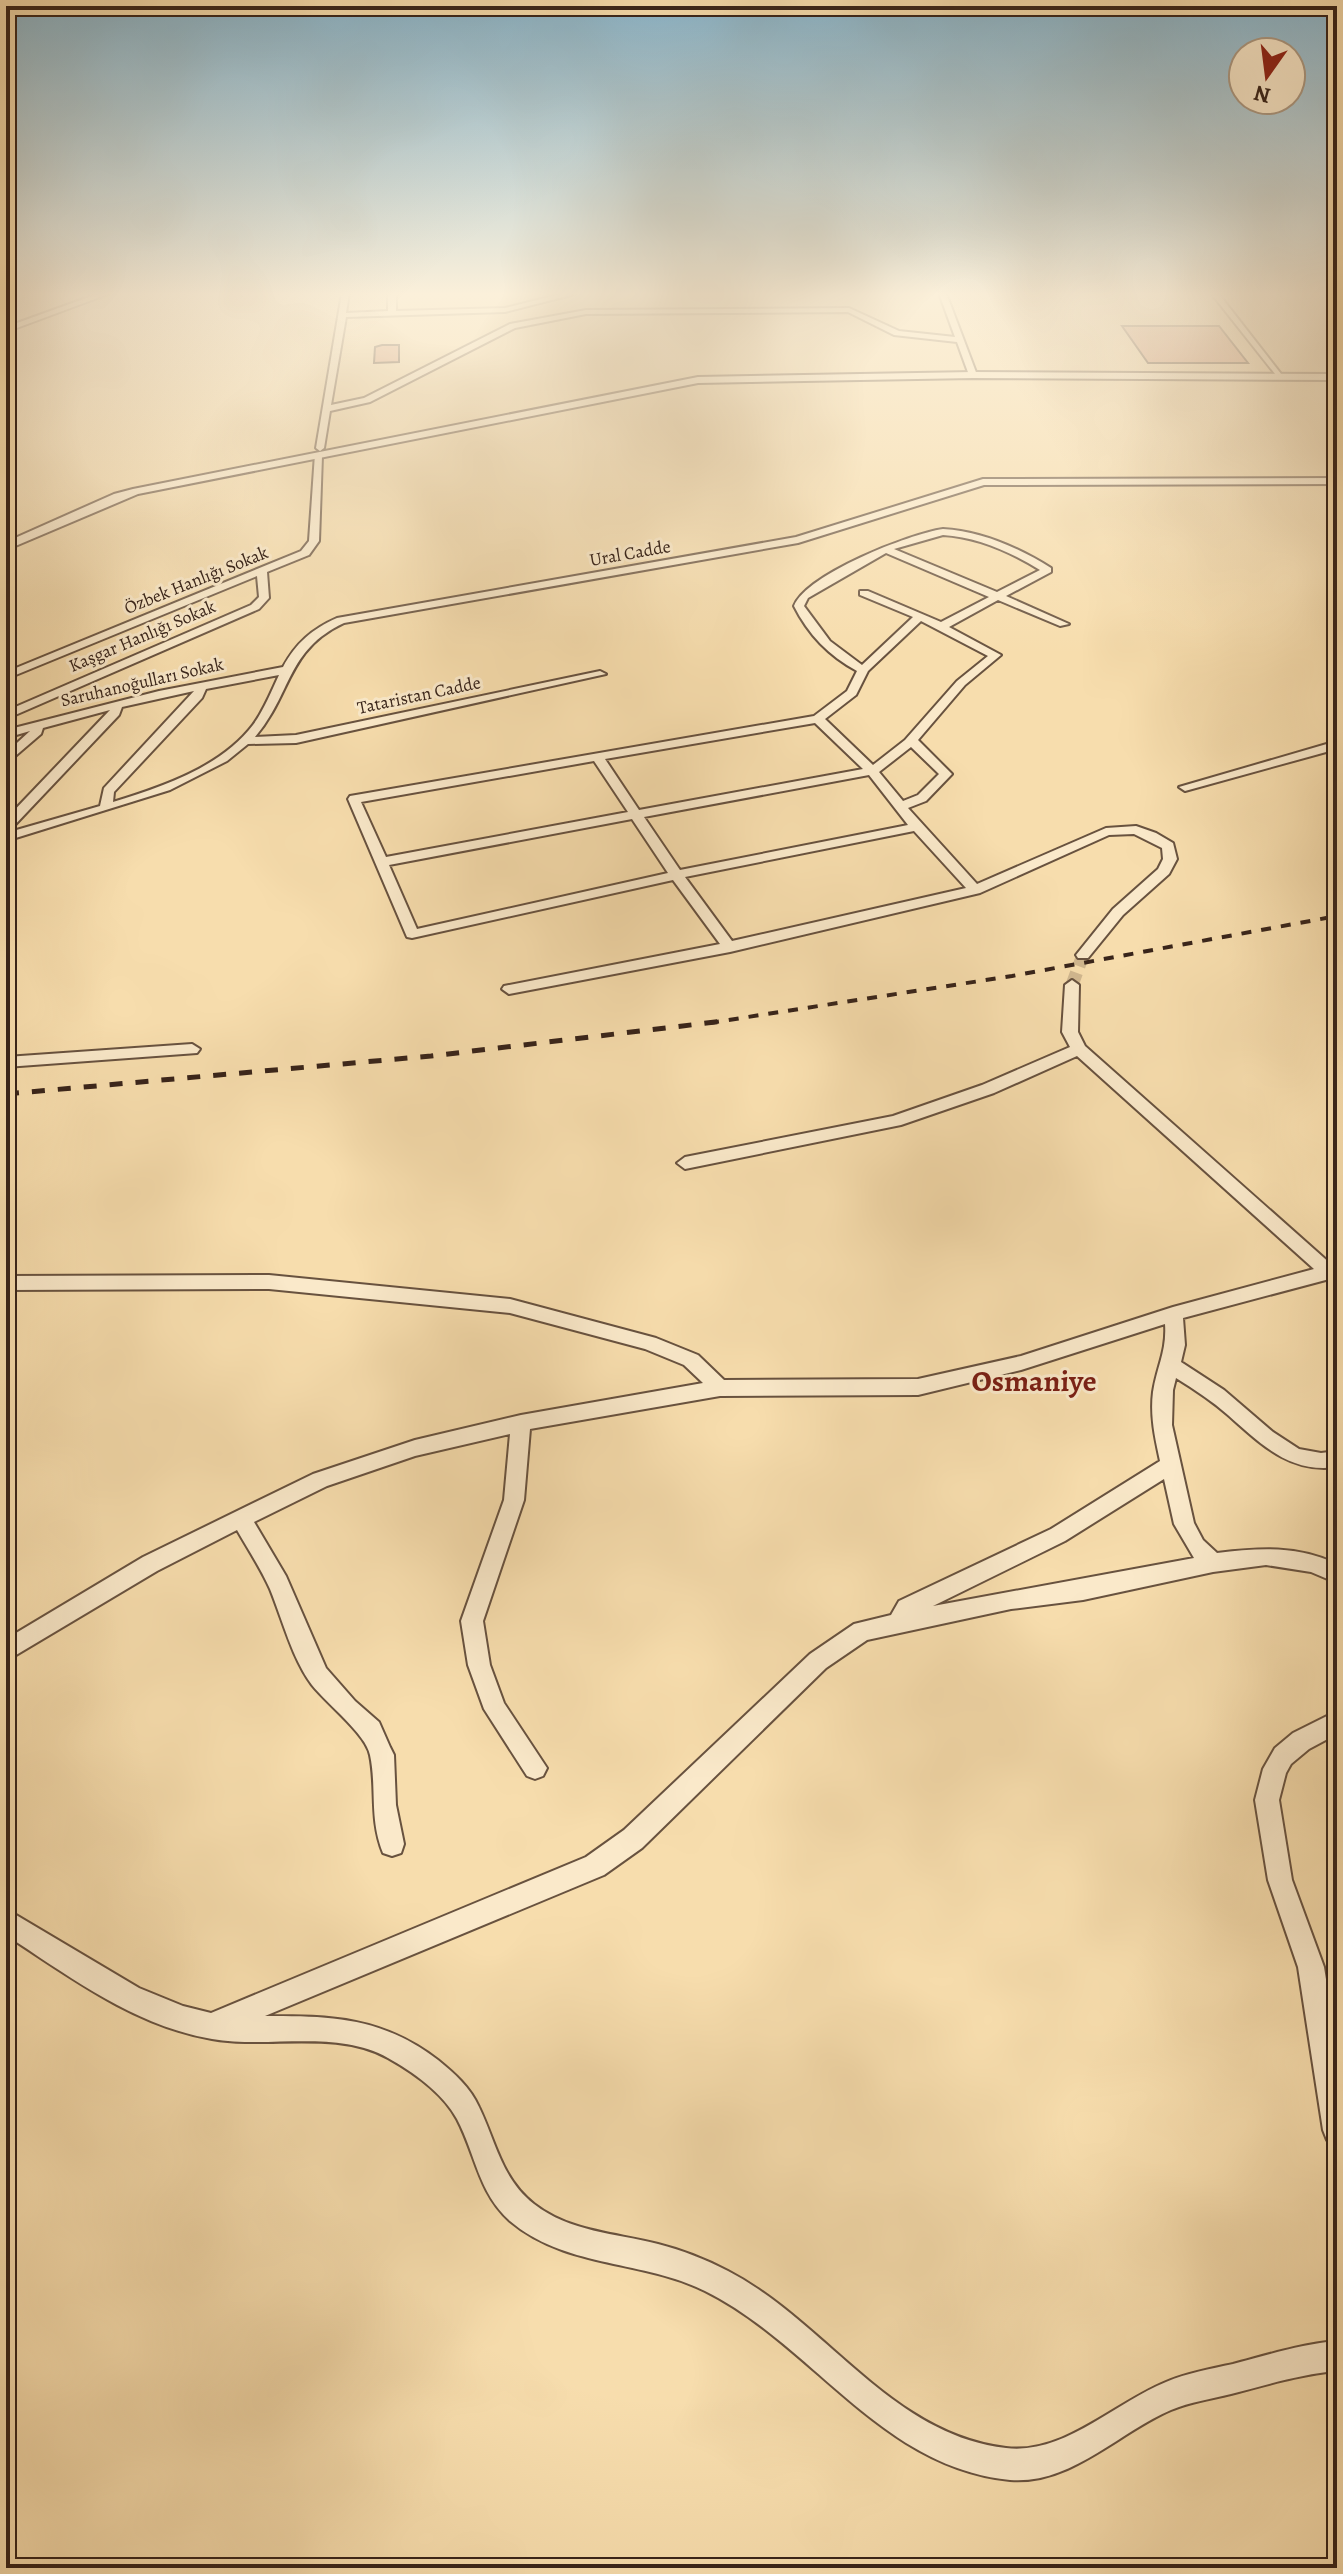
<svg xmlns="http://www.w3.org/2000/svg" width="1343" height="2574" viewBox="0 0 1343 2574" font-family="Alegreya,serif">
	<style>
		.building { fill: #da9979; stroke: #38241a; stroke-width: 2 }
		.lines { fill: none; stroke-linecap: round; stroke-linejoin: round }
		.minor-tunnel { stroke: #d1b890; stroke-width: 13; stroke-dasharray: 13 7; stroke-linecap: butt }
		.minor-casing { stroke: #68523f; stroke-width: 4 }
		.tertiary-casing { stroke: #68523f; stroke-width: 4 }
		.minor { fill: #fae9ca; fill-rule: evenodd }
		.tertiary { fill: #fae9ca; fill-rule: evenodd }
		.rail-far1 { stroke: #38241a; stroke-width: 4; stroke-dasharray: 10 10; stroke-linecap: butt }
		.rail { stroke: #38241a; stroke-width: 5; stroke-dasharray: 13 13; stroke-linecap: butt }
		.labels { text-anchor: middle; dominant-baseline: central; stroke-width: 6; stroke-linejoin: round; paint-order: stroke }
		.far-street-label { font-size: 18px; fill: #38241a; stroke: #fae9ca }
		.district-label { font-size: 30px; font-weight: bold; fill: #7a1f14; stroke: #fae9ca }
	</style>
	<rect width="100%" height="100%" fill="#f7ddad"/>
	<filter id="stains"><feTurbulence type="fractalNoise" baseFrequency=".0025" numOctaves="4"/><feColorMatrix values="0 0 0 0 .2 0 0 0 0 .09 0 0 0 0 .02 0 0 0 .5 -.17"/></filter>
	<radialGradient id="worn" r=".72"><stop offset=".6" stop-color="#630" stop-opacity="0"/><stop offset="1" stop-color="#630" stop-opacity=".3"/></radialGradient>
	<g class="building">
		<polygon points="1122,326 1219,326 1248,363 1148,363"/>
		<polygon points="382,345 399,345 399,362 374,363 375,347"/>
	</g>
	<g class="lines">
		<polyline class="minor-tunnel" points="1072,985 1083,955"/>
		<defs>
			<g id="minor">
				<polygon points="100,293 111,293 6,332 6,327"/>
				<polygon points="342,293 349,293 346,313 388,311 388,293 396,293 396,311 505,308 565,293 579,293 505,312 346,317 331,405 364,398 510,324 586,310 849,308 899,331 955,337 939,293 946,293 977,375 973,377 969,375 957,342 894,335 848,312 586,314 515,328 370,402 330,411 324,448 320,451 316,448"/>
				<polygon points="1211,293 1218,293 1285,379 1279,379"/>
				<polygon points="315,454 322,456 319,541 309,555 267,572 269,598 259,609 6,719 6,711 251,605 259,597 257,576 6,679 6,672 301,551 309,541"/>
				<path d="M1337,478V484L984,485L798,543L344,623C286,650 292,694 255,737L296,735L600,671L606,674L296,743L248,744L227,761L170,790L6,841V833L100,806L104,788L194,691L122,707L119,715L11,829L6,830V819L110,710L43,728L41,734L6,764V753L30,731L6,738V730L159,691L283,667C296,643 312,629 337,618L796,537L983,479ZM279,675C271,692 264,710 253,725C221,767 162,787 113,802L114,792L202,698L206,689Z"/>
				<path d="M943,529C981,531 1019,548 1051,568V572L1006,596L1069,624L1060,626L998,600L949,627L1001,655L965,685L918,740L952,774L926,801L908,808L977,884L1106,828L1136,826L1156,833L1173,843L1177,859L1169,874L1123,915L1088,958H1078L1076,955L1113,909L1158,869L1163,859L1162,848L1134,834L1109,835L980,893L730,952L509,994L502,989L504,986L720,944L673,880L412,938L407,937L348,799L350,796L814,716L847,691L857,671C829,656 808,634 794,606C807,574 909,534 943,529ZM943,535C977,537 1011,552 1040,570L997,592L894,549ZM886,553L989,597L941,622L868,591H860V595L913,617L862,665L830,641L804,606L808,598ZM921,621L988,656L957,681L905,740L873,765L825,719L856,695L868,671ZM815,723L863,769L639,810L605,759ZM911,747L939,774L918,795L903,801L879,772ZM594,761L628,812L386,857L361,802ZM869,775L908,825L680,870L644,817ZM632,819L668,873L417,929L389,865ZM914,831L966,888L732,941L685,877Z"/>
				<polygon points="1337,741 1337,749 1185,791 1179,787"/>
				<path d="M1072,980L1079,985L1078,1032L1085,1046L1332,1265L1337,1263V1277L1183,1318L1185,1345L1181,1362L1224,1390L1273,1432L1299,1449L1321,1453L1337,1451V1467C1290,1474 1261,1444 1228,1415C1212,1401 1194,1389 1176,1378L1173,1390L1172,1425L1194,1523L1203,1540L1217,1553C1259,1548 1297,1545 1337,1564V1583L1311,1572L1266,1565L1213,1572L1083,1600L1011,1609L867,1640L826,1668L642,1848L604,1875L265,2016C332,2016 382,2017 438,2060C454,2073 470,2087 479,2107C496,2142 501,2178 534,2204C570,2232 615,2233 658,2244C682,2250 707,2260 728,2271C826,2322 891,2435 1006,2448C1064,2455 1114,2403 1166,2382C1187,2373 1210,2369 1233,2364C1267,2355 1301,2344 1337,2341V2371C1301,2374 1266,2385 1231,2394C1211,2399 1190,2402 1171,2410C1119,2432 1071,2485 1010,2480C880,2467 814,2345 705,2291C643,2260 565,2268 510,2221C478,2192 476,2155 457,2119C443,2093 413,2072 388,2058C336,2029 269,2049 212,2039C135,2026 70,1977 6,1935V1909L139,1988L183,2006L211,2013L586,1857L624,1830L810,1654L854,1624L891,1615L899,1601L1051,1529L1160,1461C1155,1438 1150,1416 1153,1392C1157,1366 1167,1351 1165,1324L1021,1370L918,1395L720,1396L530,1429L524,1500L483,1621L490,1665L504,1703L547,1768L543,1776L535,1779L527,1776L484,1709L468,1665L461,1621L504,1500L510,1434L415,1456L327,1486L254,1522L286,1576L326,1668L355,1701L379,1722L390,1747L394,1755L396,1805L404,1844L401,1853L392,1856L383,1853C369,1818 377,1788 370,1755C366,1734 327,1704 312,1685C292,1658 283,1621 270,1589C261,1569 248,1549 237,1530L157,1571L6,1661V1639L143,1557L313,1474L415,1440L521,1415L703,1383L684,1365L645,1349L510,1313L269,1289L6,1290V1276L269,1275L510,1299L656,1338L698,1355L724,1380L918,1379L1021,1356L1173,1307L1314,1269L1077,1056L994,1093L901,1125L685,1169L677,1163L685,1157L893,1116L982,1085L1070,1047L1062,1032L1065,985ZM1164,1479L1174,1524L1194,1558L933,1606L1065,1541Z"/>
				<polygon points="192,1044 200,1049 197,1053 6,1067 6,1057"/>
				<polygon points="1337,1711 1337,1734 1309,1749 1291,1764 1286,1773 1279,1800 1292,1880 1324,1967 1337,2047 1337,2144 1327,2140 1323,2130 1298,1967 1268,1880 1255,1800 1263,1769 1275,1748 1293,1733"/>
			</g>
			<polygon id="tertiary" points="973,372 1337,374 1337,380 973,378 698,383 138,494 6,550 6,542 114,494 133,489 698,377"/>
		</defs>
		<use href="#minor" class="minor-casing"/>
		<use href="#tertiary" class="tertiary-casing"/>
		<use href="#minor" class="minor"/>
		<use href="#tertiary" class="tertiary"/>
		<polyline class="rail-far1" points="709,1023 1012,976 1337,916"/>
		<polyline class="rail" points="6,1094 431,1056 724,1021"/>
	</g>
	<linearGradient id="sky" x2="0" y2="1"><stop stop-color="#8ab7ce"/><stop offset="0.45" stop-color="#fbf0da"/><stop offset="1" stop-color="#fbf0da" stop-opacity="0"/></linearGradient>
	<rect width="1343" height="654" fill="url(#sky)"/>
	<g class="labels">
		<g class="far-street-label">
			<text transform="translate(630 553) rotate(-10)">Ural Cadde</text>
			<text transform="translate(196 580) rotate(-22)">Özbek Hanlığı Sokak</text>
			<text transform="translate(142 636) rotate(-23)">Kaşgar Hanlığı Sokak</text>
			<text transform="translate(142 682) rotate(-13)">Saruhanoğulları Sokak</text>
			<text transform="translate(419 695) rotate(-12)">Tataristan Cadde</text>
		</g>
		<g class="district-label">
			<text x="1034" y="1381">Osmaniye</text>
		</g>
	</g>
	<rect width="1343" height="2574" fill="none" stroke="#f7ddad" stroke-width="32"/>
	<rect x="8" y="8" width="1327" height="2558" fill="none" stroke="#38241a" stroke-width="4"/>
	<rect x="16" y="16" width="1311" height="2542" fill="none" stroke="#38241a" stroke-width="2"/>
	<g transform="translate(1267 76) rotate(194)"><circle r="38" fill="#fae9ca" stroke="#ac9a84" stroke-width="2"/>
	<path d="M0-6L14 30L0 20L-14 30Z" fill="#8f2418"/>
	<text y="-12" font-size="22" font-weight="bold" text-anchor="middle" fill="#38241a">N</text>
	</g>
	<rect width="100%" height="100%" filter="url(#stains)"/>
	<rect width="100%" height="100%" fill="url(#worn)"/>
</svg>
